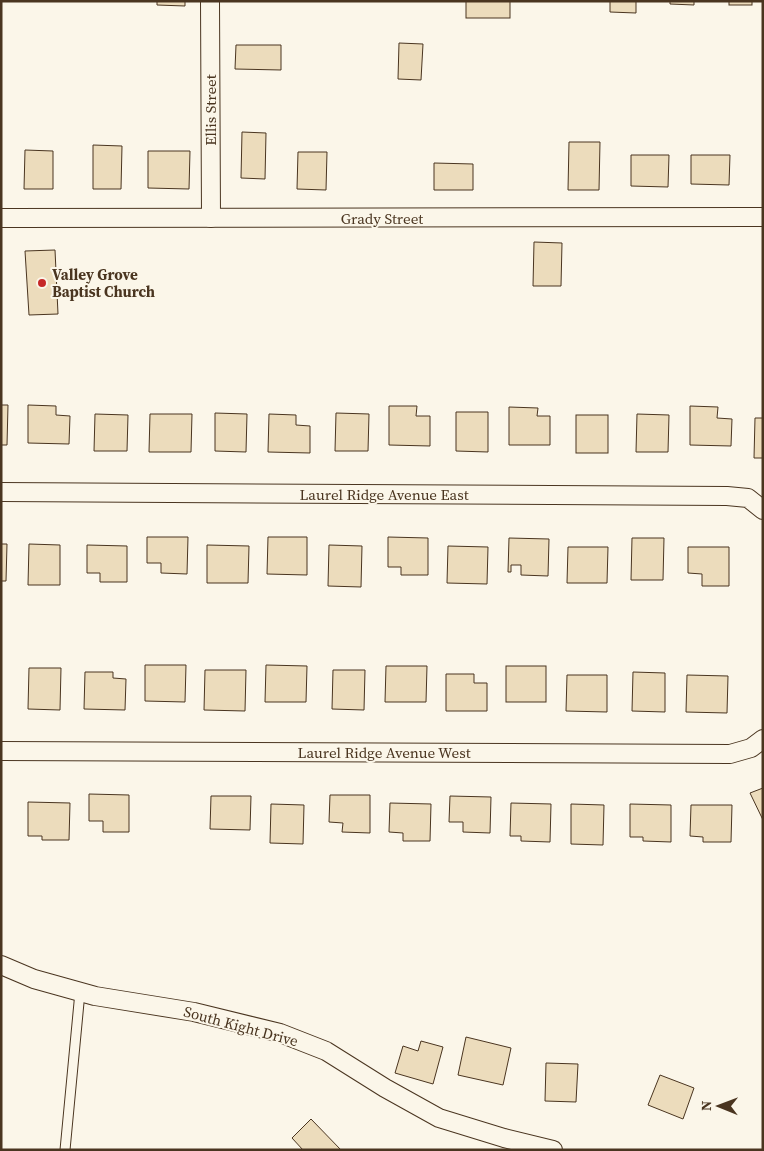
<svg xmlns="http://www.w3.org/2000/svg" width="764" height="1151" viewBox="0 0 764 1151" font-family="'Source Serif 4',serif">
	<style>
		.building { fill: #ecdcbc; stroke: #4a3520 }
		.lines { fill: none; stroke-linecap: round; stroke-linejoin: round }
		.lane-casing { stroke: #4a3520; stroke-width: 11 }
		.street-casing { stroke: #4a3520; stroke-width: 20 }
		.lane { stroke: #fbf6e9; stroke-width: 9 }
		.street { stroke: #fbf6e9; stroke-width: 18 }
		.poi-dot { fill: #c62828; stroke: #fbf6e9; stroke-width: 2 }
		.labels { text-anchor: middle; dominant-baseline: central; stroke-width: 4; stroke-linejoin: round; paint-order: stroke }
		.street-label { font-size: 15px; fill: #4a3520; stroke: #fbf6e9 }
		.poi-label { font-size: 15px; font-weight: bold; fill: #4a3520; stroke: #fbf6e9; text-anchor: start }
	</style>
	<rect width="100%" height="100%" fill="#fbf6e9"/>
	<g class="building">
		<polygon points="157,1 185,1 185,6 157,5"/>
		<rect x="466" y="1" width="44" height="17"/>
		<polygon points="610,1 636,1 636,13 610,12"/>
		<polygon points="670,1 694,1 694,5 670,4"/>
		<rect x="729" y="1" width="23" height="4"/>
		<polygon points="399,43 423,44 421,80 398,79"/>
		<polygon points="236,45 281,45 281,70 235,69"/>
		<polygon points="242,132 266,133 265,179 241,178"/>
		<polygon points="569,142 600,142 599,190 568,190"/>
		<polygon points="93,145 122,146 121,189 93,189"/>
		<polygon points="25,150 53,151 53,189 24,189"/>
		<polygon points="148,151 190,151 189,189 148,188"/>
		<polygon points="298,152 327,152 326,190 297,189"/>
		<polygon points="631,155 669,155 668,187 631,186"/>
		<polygon points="691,155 730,155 729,185 691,184"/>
		<polygon points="434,163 473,164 473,190 434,190"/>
		<polygon points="534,242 562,243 561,286 533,286"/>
		<polygon points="55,250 58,314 29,315 25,251"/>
		<polygon points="1,405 8,405 7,445 1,445"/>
		<polygon points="28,405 56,406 56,415 70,416 69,444 28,443"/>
		<polygon points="389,406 417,406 416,416 430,416 430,446 389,445"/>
		<polygon points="690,406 718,407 717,418 732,419 731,446 690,445"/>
		<polygon points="509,407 538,408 537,416 550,416 550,445 509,445"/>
		<polygon points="456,412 488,412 488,452 456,451"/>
		<polygon points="215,413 247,414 246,452 215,451"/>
		<polygon points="336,413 369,414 368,451 335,451"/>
		<polygon points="95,414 128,415 127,451 94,451"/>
		<polygon points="150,414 192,414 191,452 149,452"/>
		<polygon points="269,414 296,415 296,425 310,426 310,453 268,452"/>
		<polygon points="637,414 669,415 668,452 636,452"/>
		<rect x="576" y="415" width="32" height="38"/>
		<polygon points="755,418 763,418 763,458 754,458"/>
		<polygon points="147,537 188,537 187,574 161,573 161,563 147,563"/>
		<polygon points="268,537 307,537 307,575 267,574"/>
		<polygon points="388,537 428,538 428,575 401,575 401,567 388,567"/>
		<polygon points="509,538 549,539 548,576 521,575 521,565 511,565 511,572 508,572"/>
		<polygon points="632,538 664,538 663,580 631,580"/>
		<polygon points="1,544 7,544 6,581 1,581"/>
		<polygon points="29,544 60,545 60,585 28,585"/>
		<polygon points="87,545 127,546 127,582 100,582 100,573 87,573"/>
		<polygon points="207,545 249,546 248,583 207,583"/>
		<polygon points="329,545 362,546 361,587 328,586"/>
		<polygon points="448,546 488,547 487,584 447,583"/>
		<polygon points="568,547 608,547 607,583 567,583"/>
		<polygon points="688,547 729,547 729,586 702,586 702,574 688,573"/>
		<polygon points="145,665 186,665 185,702 145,701"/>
		<polygon points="266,665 307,666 306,702 265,702"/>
		<polygon points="386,666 427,666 426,702 385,702"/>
		<rect x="506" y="666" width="40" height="36"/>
		<polygon points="29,668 61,668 60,710 28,709"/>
		<polygon points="205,670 246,670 245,711 204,710"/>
		<polygon points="333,670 365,670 364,710 332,709"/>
		<polygon points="85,672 113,672 113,678 126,679 125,710 84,709"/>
		<polygon points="633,672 665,673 665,712 632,711"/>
		<polygon points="446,674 474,674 474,683 487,683 487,711 446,711"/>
		<polygon points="567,675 607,675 607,712 566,711"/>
		<polygon points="687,675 728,676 727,713 686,712"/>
		<polygon points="763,788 763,820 750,793"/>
		<polygon points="89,794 129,795 129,832 103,832 103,821 89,821"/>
		<polygon points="330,795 370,795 370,833 342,832 343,823 329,822"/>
		<polygon points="211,796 251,796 250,830 210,829"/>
		<polygon points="450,796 491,797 490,833 463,832 463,822 449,822"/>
		<polygon points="28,802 70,803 69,840 42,840 42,836 28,836"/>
		<polygon points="390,803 431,804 430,841 403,841 403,833 389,832"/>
		<polygon points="511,803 551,804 550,842 521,841 521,836 510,836"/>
		<polygon points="271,804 304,805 303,844 270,843"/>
		<polygon points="571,804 604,805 603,845 571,844"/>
		<polygon points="630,804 671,805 671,842 643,841 643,837 630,837"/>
		<polygon points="691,805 732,805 731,842 703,842 703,837 690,836"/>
		<polygon points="466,1037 511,1048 503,1085 458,1075"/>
		<polygon points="421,1041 443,1047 433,1084 395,1073 403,1046 418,1051"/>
		<polygon points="546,1063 578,1064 576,1102 545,1101"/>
		<polygon points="660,1075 694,1088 683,1119 648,1105"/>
		<polygon points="311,1119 341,1150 303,1150 292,1138"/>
	</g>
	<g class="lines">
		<defs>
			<polyline id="lane" points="65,1150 80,992"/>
			<g id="street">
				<polyline points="210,1 211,218"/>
				<polyline points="1,218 763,217"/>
				<polyline points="1,492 727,496 748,498 763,510"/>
				<polyline points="1,751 730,754 751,748 763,739"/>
				<polyline points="1,965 34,979 95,996 194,1012 280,1033 326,1051 385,1088 439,1118 504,1138 553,1150"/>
			</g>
		</defs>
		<use href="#lane" class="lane-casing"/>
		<use href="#street" class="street-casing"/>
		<use href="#lane" class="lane"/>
		<use href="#street" class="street"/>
	</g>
	<circle class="poi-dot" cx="42" cy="283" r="5"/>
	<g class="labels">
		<g class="street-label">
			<text transform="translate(210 110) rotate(-90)">Ellis Street</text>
			<text x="382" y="218">Grady Street</text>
			<text x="384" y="494">Laurel Ridge Avenue East</text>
			<text x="384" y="752">Laurel Ridge Avenue West</text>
			<text transform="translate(241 1026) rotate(15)">South Kight Drive</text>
		</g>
		<g class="poi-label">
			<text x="52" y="274">Valley Grove<tspan x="52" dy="17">Baptist Church</tspan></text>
		</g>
	</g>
	<rect width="764" height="1151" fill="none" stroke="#4a3520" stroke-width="5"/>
	<g transform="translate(719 1106) rotate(271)" stroke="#fbf6e9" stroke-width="4" paint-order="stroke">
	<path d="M0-4L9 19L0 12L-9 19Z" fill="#4a3520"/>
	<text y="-8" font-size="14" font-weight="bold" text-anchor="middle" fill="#4a3520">N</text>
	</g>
</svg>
